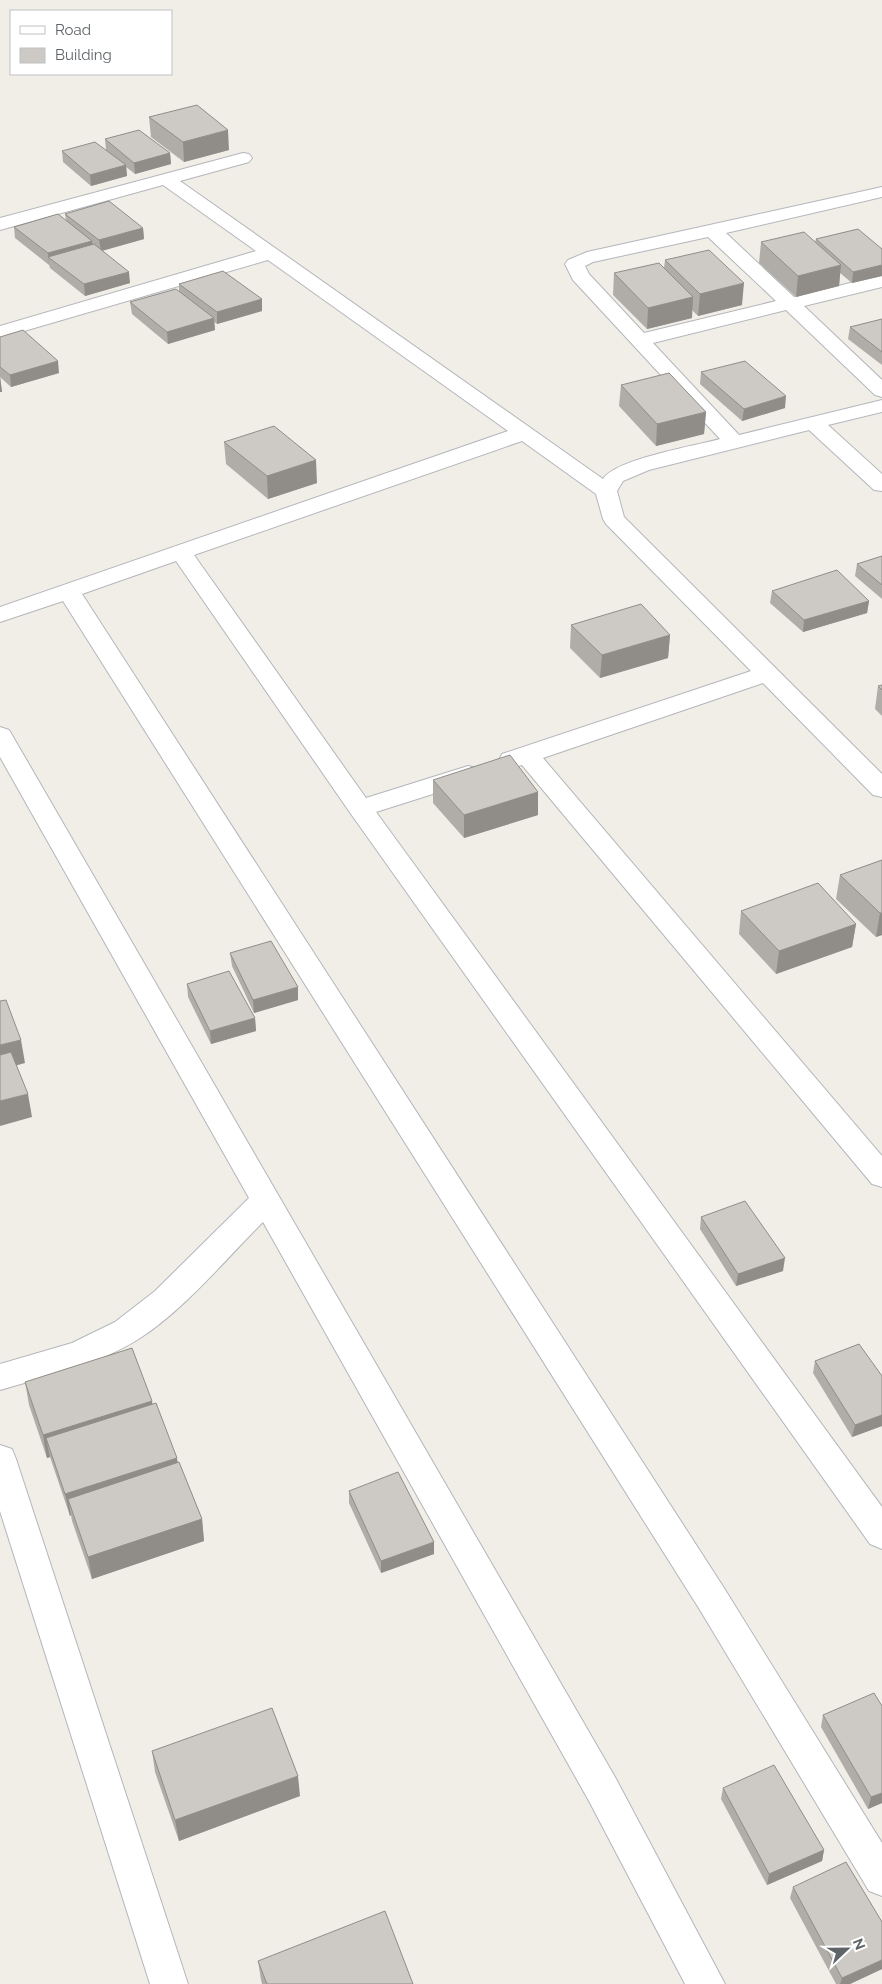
<svg xmlns="http://www.w3.org/2000/svg" width="882" height="1984" viewBox="0 0 882 1984" font-family="Raleway,sans-serif">
	<style>
		.lines { fill: none; stroke-linecap: round; stroke-linejoin: round }
		.minor-casing { stroke: #b3b6ba; stroke-width: 2 }
		.minor { fill: #fff; fill-rule: evenodd }
		.wall { fill: #b0ada9 }
		.shaded-wall { fill: #908d89 }
		.building { fill: #cdc9c4; stroke: #908d89 }
	</style>
	<rect width="100%" height="100%" fill="#f1eee8"/>
	<g class="lines">
		<defs>
			<g id="minor">
				<path d="M243,153L249,154L252,158L249,162L180,181L603,479C616,459 694,446 720,439L573,280L565,264L568,260L587,252L882,187V197L726,233L794,297L882,275V287L804,306L882,380V397L875,395L786,310L653,343L739,435L882,400V412L828,425L882,474V491L874,490L809,430L649,470L623,481L617,491L624,517L882,774V797L873,795L763,683L543,758L882,1156V1187L872,1184L522,765L511,768L502,766L499,760L502,754L751,671L606,524L603,519L596,494L522,441L194,555L366,798L468,766L477,768L480,774L477,780L376,812L882,1507V1549L870,1544L351,814L176,561L82,594L724,1588L882,1843V1896L869,1891L700,1610L63,601L0,622V607L508,431L268,260L0,338V326L256,251L163,185L0,230V218ZM708,237L776,301L644,333L589,274L585,266L593,262Z"/>
				<path d="M0,727L9,730L12,735L615,1777L725,1984H685L589,1801L263,1222C226,1259 181,1313 137,1340C95,1366 46,1376 0,1390V1364L72,1343L115,1322L155,1291L249,1198L0,757Z"/>
				<polygon points="0,1445 12,1449 16,1459 188,1984 150,1984 0,1511"/>
			</g>
		</defs>
		<use href="#minor" class="minor-casing"/>
		<use href="#minor" class="minor"/>
	</g>
	<g class="wall">
		<polygon points="149,117 229,150 184,162 151,137"/>
		<polygon points="105,139 170,153 171,164 135,174 126,167 127,176 91,186 63,162 62,151 106,150"/>
		<polygon points="65,214 143,228 144,239 102,251 130,283 85,296 50,268 49,265 15,238 14,227 66,220"/>
		<polygon points="816,239 882,249 882,276 852,283 840,273 839,286 796,297 759,263 761,242 815,242"/>
		<polygon points="665,260 742,305 698,316 692,310 692,318 647,329 613,295 614,273 664,268"/>
		<polygon points="179,284 262,311 217,324 214,322 215,330 168,344 132,314 130,302 179,291"/>
		<polygon points="882,319 882,365 848,339 850,327"/>
		<polygon points="0,337 59,373 11,387 0,377 2,392 0,392"/>
		<polygon points="701,372 785,408 742,421 700,384"/>
		<polygon points="621,385 706,412 704,434 656,446 619,406"/>
		<polygon points="224,442 317,483 268,499 226,464"/>
		<polygon points="882,556 882,599 855,576 857,564"/>
		<polygon points="772,591 869,601 867,613 803,632 770,603"/>
		<polygon points="571,625 670,635 668,658 600,678 570,648"/>
		<polygon points="882,685 882,716 875,709 878,686"/>
		<polygon points="433,780 538,792 538,815 464,838 433,803"/>
		<polygon points="882,860 882,935 876,937 836,899 840,875"/>
		<polygon points="741,911 856,924 852,947 776,974 739,934"/>
		<polygon points="230,953 298,1000 254,1013 232,966"/>
		<polygon points="187,984 255,1018 256,1031 211,1044 188,997"/>
		<polygon points="701,1217 783,1271 736,1286 700,1229"/>
		<polygon points="815,1361 882,1376 882,1426 852,1437 813,1373"/>
		<polygon points="25,1382 153,1404 202,1519 204,1541 92,1579 72,1521 71,1515 70,1516 50,1457 47,1458 29,1405"/>
		<polygon points="349,1491 434,1542 434,1554 381,1573 349,1503"/>
		<polygon points="882,1706 882,1803 868,1809 821,1727 823,1715"/>
		<polygon points="152,1751 300,1796 179,1841 155,1772"/>
		<polygon points="723,1788 824,1850 822,1861 767,1885 721,1799"/>
		<polygon points="793,1887 882,1922 882,1969 850,1984 836,1984 790,1898"/>
		<polygon points="258,1961 413,1984 262,1984 261,1980"/>
	</g>
	<g class="shaded-wall">
		<polygon points="228,130 229,150 184,162 183,142"/>
		<polygon points="170,153 171,164 135,174 134,163"/>
		<polygon points="126,165 127,176 91,186 90,175"/>
		<polygon points="143,228 144,239 101,251 99,240"/>
		<polygon points="92,241 94,252 48,257 49,265 48,253"/>
		<polygon points="841,265 839,286 796,297 798,276"/>
		<polygon points="882,265 882,276 852,283 853,272"/>
		<polygon points="129,272 130,283 85,296 84,284"/>
		<polygon points="744,283 742,305 698,316 700,294"/>
		<polygon points="693,297 692,318 647,329 648,308"/>
		<polygon points="262,299 262,311 217,324 217,312"/>
		<polygon points="214,318 215,330 168,344 167,332"/>
		<polygon points="58,361 59,373 11,387 10,375"/>
		<polygon points="0,376 2,392 0,392"/>
		<polygon points="786,396 785,408 742,421 744,409"/>
		<polygon points="706,412 704,434 656,446 657,424"/>
		<polygon points="316,460 317,483 268,499 267,476"/>
		<polygon points="869,601 867,613 803,632 804,620"/>
		<polygon points="670,635 668,658 600,678 602,655"/>
		<polygon points="538,792 538,815 464,838 464,815"/>
		<polygon points="880,913 882,913 882,935 876,937"/>
		<polygon points="856,924 852,947 776,974 779,951"/>
		<polygon points="298,987 298,1000 254,1013 253,1000"/>
		<polygon points="255,1018 256,1031 211,1044 210,1031"/>
		<polygon points="21,1040 25,1063 0,1070 0,1045"/>
		<polygon points="28,1094 32,1117 0,1126 0,1101"/>
		<polygon points="785,1258 783,1271 736,1286 738,1274"/>
		<polygon points="152,1401 156,1424 46,1438 50,1457 47,1458 43,1435"/>
		<polygon points="882,1415 882,1426 852,1437 855,1425"/>
		<polygon points="177,1458 180,1480 68,1499 71,1515 70,1516 65,1494"/>
		<polygon points="202,1519 204,1541 92,1579 88,1557"/>
		<polygon points="434,1542 434,1554 381,1573 381,1561"/>
		<polygon points="298,1776 300,1796 179,1841 175,1820"/>
		<polygon points="882,1793 882,1803 868,1809 871,1797"/>
		<polygon points="824,1850 822,1861 767,1885 769,1874"/>
		<polygon points="882,1960 882,1969 850,1984 840,1984 842,1978"/>
	</g>
	<g class="building">
		<polygon points="197,105 228,130 183,142 149,117"/>
		<polygon points="139,130 170,153 134,163 105,139"/>
		<polygon points="95,142 126,165 90,175 62,151"/>
		<polygon points="109,201 143,228 99,240 65,214"/>
		<polygon points="58,214 92,241 48,253 14,227"/>
		<polygon points="858,229 882,249 882,265 853,272 816,239"/>
		<polygon points="804,232 841,265 798,276 761,242"/>
		<polygon points="94,244 129,272 84,284 48,257"/>
		<polygon points="709,250 744,283 700,294 665,260"/>
		<polygon points="659,263 693,297 648,308 614,273"/>
		<polygon points="223,271 262,299 217,312 179,284"/>
		<polygon points="176,289 214,318 167,332 130,302"/>
		<polygon points="882,319 882,352 850,327"/>
		<polygon points="23,330 58,361 10,375 0,367 0,337"/>
		<polygon points="745,361 786,396 744,409 701,372"/>
		<polygon points="669,373 706,412 657,424 621,385"/>
		<polygon points="274,426 316,460 267,476 224,442"/>
		<polygon points="882,556 882,585 857,564"/>
		<polygon points="837,570 869,601 804,620 772,591"/>
		<polygon points="641,604 670,635 602,655 571,625"/>
		<polygon points="882,685 882,690 878,686"/>
		<polygon points="510,755 538,792 464,815 433,780"/>
		<polygon points="882,860 882,913 880,913 840,875"/>
		<polygon points="818,883 856,924 779,951 741,911"/>
		<polygon points="271,941 298,987 253,1000 230,953"/>
		<polygon points="229,971 255,1018 210,1031 187,984"/>
		<polygon points="6,1000 21,1040 0,1045 0,1001"/>
		<polygon points="11,1052 28,1094 0,1101 0,1055"/>
		<polygon points="745,1201 785,1258 738,1274 701,1217"/>
		<polygon points="859,1344 882,1376 882,1415 855,1425 815,1361"/>
		<polygon points="132,1348 152,1401 43,1435 25,1382"/>
		<polygon points="156,1403 177,1458 65,1494 46,1438"/>
		<polygon points="179,1462 202,1519 88,1557 68,1499"/>
		<polygon points="398,1472 434,1542 381,1561 349,1491"/>
		<polygon points="874,1693 882,1706 882,1793 871,1797 823,1715"/>
		<polygon points="272,1708 298,1776 175,1820 152,1751"/>
		<polygon points="774,1765 824,1850 769,1874 723,1788"/>
		<polygon points="846,1862 882,1922 882,1960 842,1978 793,1887"/>
		<polygon points="385,1911 413,1984 267,1984 258,1961"/>
	</g>
	<rect x="10" y="10" width="162" height="65" fill="#ffffff" stroke="#bfc1c3"/>
	<rect x="20" y="26" width="25" height="8" fill="#ffffff" stroke="#bfc1c3"/>
	<text x="55" y="35" font-size="15" fill="#5f6468">Road</text>
	<rect x="20" y="48" width="25" height="15" fill="#cdc9c4" stroke="#bfc1c3"/>
	<text x="55" y="60" font-size="15" fill="#5f6468">Building</text>
	<g transform="translate(847 1949) rotate(68)" stroke="#ffffff" stroke-width="4" paint-order="stroke">
	<path d="M0-4L9 19L0 12L-9 19Z" fill="#5f6468"/>
	<text y="-8" font-size="14" font-weight="bold" text-anchor="middle" fill="#5f6468">N</text>
	</g>
</svg>
